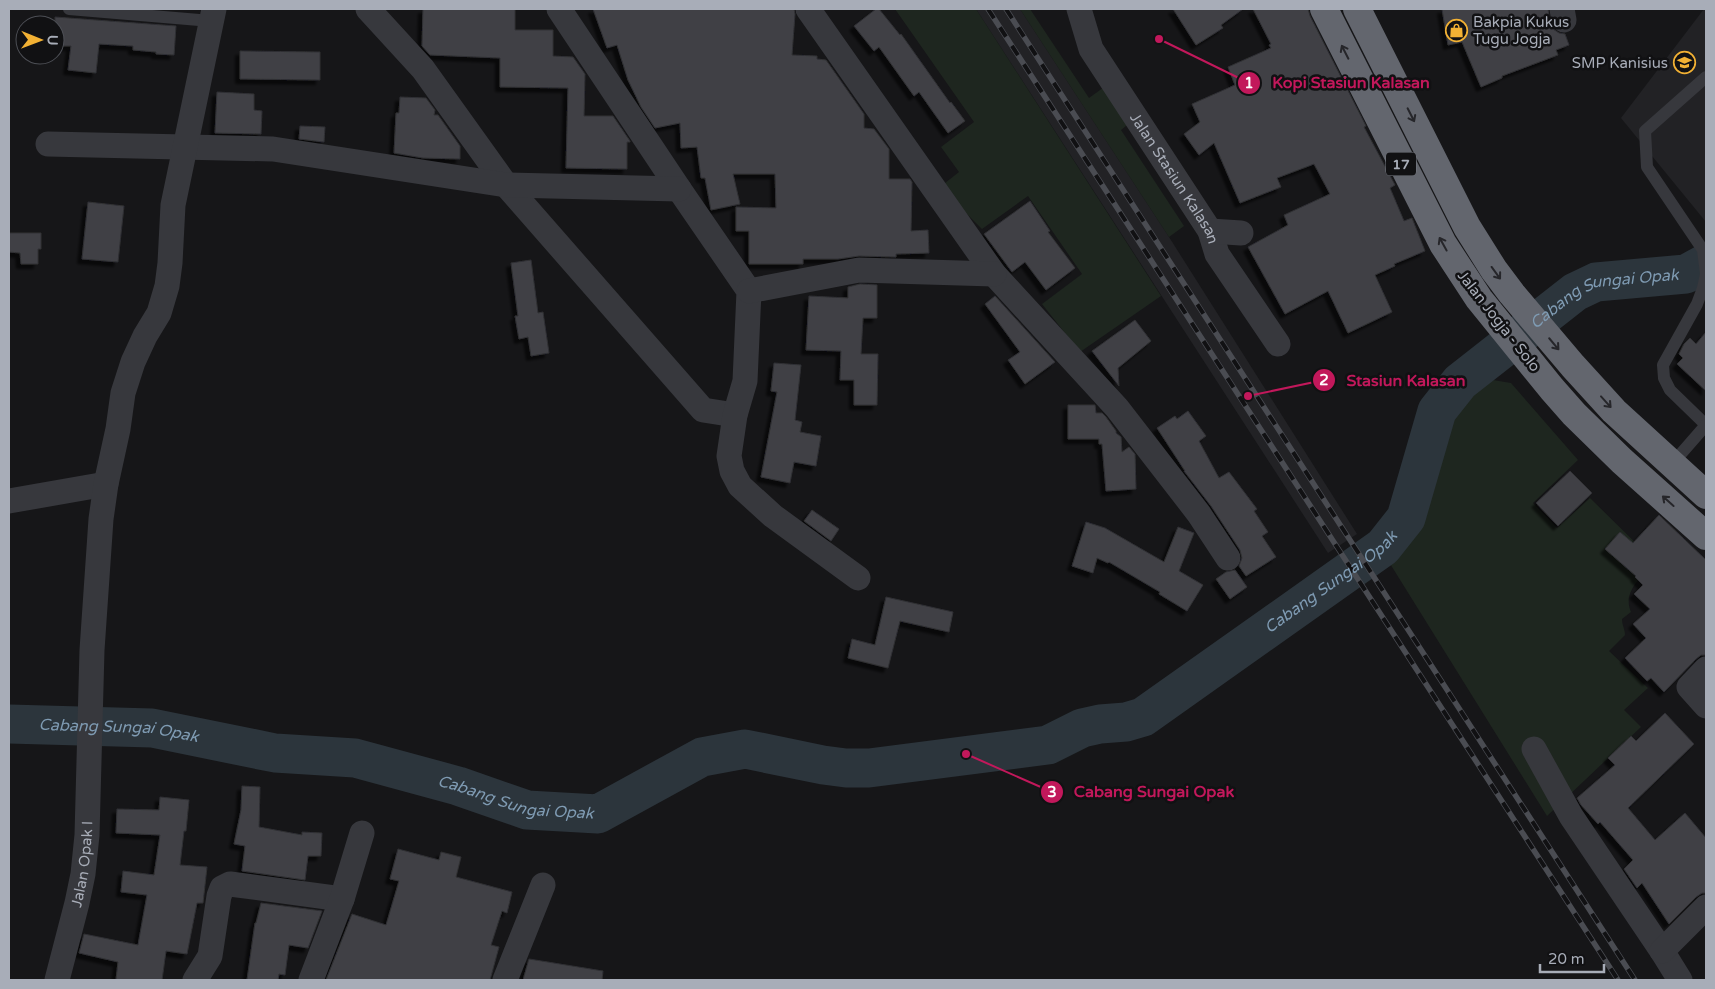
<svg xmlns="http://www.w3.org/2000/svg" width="1715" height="989" viewBox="0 0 1715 989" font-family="'Varela Round',sans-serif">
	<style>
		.built { fill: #222225 }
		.green { fill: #1e261f }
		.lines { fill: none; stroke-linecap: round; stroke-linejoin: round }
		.river { stroke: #2c353c; stroke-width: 39 }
		.building { fill: #404145; stroke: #303034; filter: url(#shadow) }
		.lane { stroke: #37383d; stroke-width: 12 }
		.street { stroke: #37383d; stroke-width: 25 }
		.highway { stroke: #63666e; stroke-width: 28 }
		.rail-casing { stroke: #4a4c52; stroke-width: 5.5 }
		.rail { stroke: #111113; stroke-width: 4; stroke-dasharray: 11; stroke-linecap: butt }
		.oneway { stroke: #26262a }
		.labels { text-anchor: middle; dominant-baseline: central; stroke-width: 5; stroke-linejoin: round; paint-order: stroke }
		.shield { fill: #111113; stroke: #7b7e86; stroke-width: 1 }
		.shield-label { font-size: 14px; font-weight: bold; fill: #a8adb8 }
		.poi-label { font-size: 15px; fill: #a8adb8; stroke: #111113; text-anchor: start }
		.street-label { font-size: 15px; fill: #a8adb8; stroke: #111113 }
		.water-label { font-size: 16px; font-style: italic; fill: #7f9bb3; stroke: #111113 }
		.leader { fill: none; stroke: #c2185b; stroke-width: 2 }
		.callout-dot { fill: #c2185b; stroke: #111113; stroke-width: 2 }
		.mark-label { font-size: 15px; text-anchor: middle; font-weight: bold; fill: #fff }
		.callout-label { font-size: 16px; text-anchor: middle; font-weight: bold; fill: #c2185b; stroke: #111113; stroke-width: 5; stroke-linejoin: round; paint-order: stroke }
	</style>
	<defs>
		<filter id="shadow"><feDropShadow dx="-4.5" dy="4.5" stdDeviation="1" flood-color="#0009"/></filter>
	</defs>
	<rect width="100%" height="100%" fill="#161618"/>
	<g class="built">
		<polygon points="976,9 1020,9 1169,237 1357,534 1328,553"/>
		<polygon points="1704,9 1706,9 1706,222 1621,118"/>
	</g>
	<g class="green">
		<polygon points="895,9 976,9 1161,296 1080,352 1042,304 1082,274 1028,196 982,229 940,187 959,172 941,147 974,122"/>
		<polygon points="1020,9 1030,9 1089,98 1107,85 1132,121 1121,130 1184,226 1169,237"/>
		<path d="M1475,377L1511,383L1578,460L1533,503L1557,528L1590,498L1655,562C1642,577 1622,591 1631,612L1622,619C1622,625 1625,629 1625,635L1609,651L1648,688L1624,710L1641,727L1547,816L1379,546C1376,523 1395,521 1403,504C1413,485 1419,465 1430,447C1439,431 1451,417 1460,401L1458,398L1463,389Z"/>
	</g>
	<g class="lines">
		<path class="river" id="s1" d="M9,724L152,728L275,753L355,758L458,786L527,810L598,814L702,757L745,749L823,765L846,768H869L1048,745L1082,728L1100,724L1126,722L1143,717L1383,547L1406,518L1437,411L1460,382L1575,292L1596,282L1686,274L1706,263"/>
	</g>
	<g class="building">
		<polygon points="423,9 515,9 515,30 553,30 553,56 573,57 585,74 584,116 613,116 630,141 630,142 627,142 627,169 566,168 568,88 500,87 500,58 430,55 422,46"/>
		<polygon points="593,9 794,9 795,14 792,55 817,56 817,59 826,60 864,114 864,128 874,129 889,149 889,179 910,179 912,182 911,231 928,230 929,253 896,254 896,257 859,256 838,259 803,259 803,264 749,264 749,231 736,231 736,207 776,208 775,174 733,174 740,204 711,210 705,178 701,178 697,147 681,148 680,123 655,128 641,107 628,80 617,45 607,48"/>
		<polygon points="876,9 879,9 900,35 901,34 950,103 951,102 965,121 948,133 919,92 914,96 879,47 874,51 854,26"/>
		<polygon points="1173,9 1243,9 1221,25 1223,28 1196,45"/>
		<polygon points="1253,9 1308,9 1310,16 1366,126 1364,127 1395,185 1390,188 1404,221 1412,218 1425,251 1394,264 1395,266 1375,275 1392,312 1348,333 1328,291 1285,314 1248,247 1288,225 1284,215 1330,194 1314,164 1277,178 1281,187 1240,203 1214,143 1199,155 1184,134 1200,122 1192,104 1235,85 1228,67 1271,48 1269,45 1271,44"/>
		<polygon points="1442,9 1548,9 1550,23 1553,29 1559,33 1565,34 1569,45 1556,50 1558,55 1502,76 1502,78 1481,87 1462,42 1448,45"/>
		<polygon points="55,17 176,26 174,55 156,54 156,52 133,50 133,46 99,44 96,73 68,70 71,46 55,46"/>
		<polygon points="240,51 320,52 320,80 240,79"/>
		<polygon points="217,92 254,94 254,110 262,111 261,134 215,133"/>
		<polygon points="400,97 426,98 435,110 434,115 438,115 460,146 460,159 423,158 394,153 396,113 399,113"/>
		<polygon points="300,126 325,127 324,142 299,139"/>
		<polygon points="1030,201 1050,231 1048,232 1075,268 1046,290 1025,262 1012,272 984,234"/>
		<polygon points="88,202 124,206 118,262 82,259"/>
		<polygon points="9,233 41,233 41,249 38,249 38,264 21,264 20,253 9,252"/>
		<polygon points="531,260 538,313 543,312 549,353 531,356 528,337 519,339 515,316 518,316 511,263"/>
		<polygon points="860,284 877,285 877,318 863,318 861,354 878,354 877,405 854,405 854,380 840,380 841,351 806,350 809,296 848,298 848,287"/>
		<polygon points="995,296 1055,362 1025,384 1008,360 1020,352 985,304"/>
		<polygon points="1135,320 1151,341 1118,368 1119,386 1092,351"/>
		<polygon points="1706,332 1706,391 1677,364 1683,358 1679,354 1684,344 1690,338 1696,344"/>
		<polygon points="774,363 801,365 795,420 802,422 800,432 821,436 816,466 794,462 790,483 761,477 777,392 771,391"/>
		<polygon points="1068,405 1095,405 1096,413 1102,413 1106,417 1116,431 1116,433 1121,437 1122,452 1129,447 1135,454 1136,489 1106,491 1102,444 1099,444 1099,439 1068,439"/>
		<polygon points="1188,411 1206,436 1199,441 1219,478 1229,472 1257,509 1254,511 1268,532 1262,536 1276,557 1246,576 1239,566 1242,558 1240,550 1211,506 1184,471 1185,471 1157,428 1175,416 1177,419"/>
		<polygon points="1570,471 1592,493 1558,526 1536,503"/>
		<polygon points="812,510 839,529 831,541 804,521"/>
		<polygon points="1659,515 1706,560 1706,655 1701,655 1696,659 1664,692 1651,678 1647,681 1625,658 1646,638 1633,624 1650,609 1634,594 1643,585 1635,577 1636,576 1605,549 1620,532 1633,543"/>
		<polygon points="1086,522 1105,528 1164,562 1178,527 1194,533 1179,571 1203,585 1187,611 1159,594 1160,592 1109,562 1108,563 1097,558 1093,573 1072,566"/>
		<polygon points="1235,570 1247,587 1230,599 1216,579 1226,572"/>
		<polygon points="886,597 953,612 949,632 900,621 888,668 848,658 852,639 875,645"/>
		<polygon points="1665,713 1694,744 1628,808 1655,840 1685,813 1706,838 1706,893 1702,893 1696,897 1669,924 1642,883 1637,888 1624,869 1633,860 1600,822 1598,824 1581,805 1577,798 1615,765 1608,758 1631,736 1636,741"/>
		<polygon points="242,786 260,787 259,827 302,835 302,832 322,833 321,856 308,856 305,880 242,871 245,846 234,844 241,810"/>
		<polygon points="160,797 189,800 186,831 184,831 180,865 207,867 203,903 197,903 187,954 166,951 162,980 116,980 118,962 79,953 84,934 138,945 147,895 121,892 123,871 154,875 160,835 116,833 117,809 159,810"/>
		<polygon points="398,849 439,860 441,852 461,857 456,877 512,892 507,913 502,911 491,945 499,947 490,980 326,980 352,914 386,925 399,881 390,879"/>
		<polygon points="261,903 322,911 308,948 289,945 285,975 279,974 278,980 247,980 255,923 256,923"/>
		<polygon points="529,959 603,971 602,980 523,980"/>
	</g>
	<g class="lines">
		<g class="lane">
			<polyline points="69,9 211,21"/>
			<polyline points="1706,77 1645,131 1647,167 1703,250 1706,274 1703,288 1697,304 1663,365 1664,378 1670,390 1706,425"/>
			<polyline points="1672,464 1706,425"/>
		</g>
		<g class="street">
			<polyline points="368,9 423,69 506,185 703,410 735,415"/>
			<polyline points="559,9 679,189 749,291 745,381 735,415 729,456 732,471 740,486 773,516 858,578"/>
			<polyline points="808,9 994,274 1117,408 1199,514 1228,558"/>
			<path id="s2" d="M1079,9L1091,49L1210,231L1217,254L1278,344"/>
			<polyline points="1562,9 1564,20"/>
			<polyline points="48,144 273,149 506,185 679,189"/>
			<polyline points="1210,231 1241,233"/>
			<polyline points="749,291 859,270 994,274"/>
			<polyline points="9,501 106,484"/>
			<polyline points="1706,669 1689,687 1706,706"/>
			<polyline points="1534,749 1571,816 1662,951 1680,980"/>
			<polyline points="1662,951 1706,907"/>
			<path id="s3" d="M57,980L77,903L83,874L87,835L92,650L101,519L106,484L118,429L123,393L133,362L145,336L159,313L167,286L170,263L173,205L214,9"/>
			<polyline points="195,980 210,956 219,896 222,888 230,884 342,899"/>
			<polyline points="311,980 342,899 362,833"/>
			<polyline points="505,980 543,885"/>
		</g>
		<g class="highway">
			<polyline points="1324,9 1443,244 1479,299 1552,389 1574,414 1622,461 1706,536"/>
			<polyline points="1357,9 1467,227 1494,270 1512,294 1573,366 1614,411 1706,495"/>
		</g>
		<defs>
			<g id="rail">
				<polyline points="988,9 1618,980"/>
				<polyline points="1006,9 1635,980"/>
			</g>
		</defs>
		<use href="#rail" class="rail-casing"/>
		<use href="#rail" class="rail"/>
	</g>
	<defs><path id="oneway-shaft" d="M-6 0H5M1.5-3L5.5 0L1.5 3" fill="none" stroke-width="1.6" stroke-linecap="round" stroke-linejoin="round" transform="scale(1.25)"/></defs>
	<g class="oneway">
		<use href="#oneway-shaft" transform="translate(1345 52) rotate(-117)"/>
		<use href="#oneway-shaft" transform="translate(1411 115) rotate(63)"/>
		<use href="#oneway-shaft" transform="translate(1443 244) rotate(-119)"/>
		<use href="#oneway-shaft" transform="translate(1496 273) rotate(54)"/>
		<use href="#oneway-shaft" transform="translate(1554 344) rotate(50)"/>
		<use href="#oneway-shaft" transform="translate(1606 402) rotate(48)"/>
		<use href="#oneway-shaft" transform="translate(1668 501) rotate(-138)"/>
	</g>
	<defs>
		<symbol id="shop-ring" viewBox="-11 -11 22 22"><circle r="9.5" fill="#111113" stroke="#f2b134" stroke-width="1.5"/><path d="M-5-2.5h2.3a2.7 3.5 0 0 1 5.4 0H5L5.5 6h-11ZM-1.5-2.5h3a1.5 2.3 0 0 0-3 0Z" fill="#f2b134"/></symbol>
		<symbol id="school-ring" viewBox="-11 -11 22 22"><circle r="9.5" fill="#111113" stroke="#f2b134" stroke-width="1.5"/><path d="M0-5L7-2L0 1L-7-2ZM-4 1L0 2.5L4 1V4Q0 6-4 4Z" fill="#f2b134"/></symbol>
	</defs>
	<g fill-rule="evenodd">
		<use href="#shop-ring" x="1444" y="18" width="25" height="25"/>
		<use href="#school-ring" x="1672" y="50" width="25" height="25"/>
	</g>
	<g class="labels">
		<rect class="shield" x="1386" y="152.5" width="30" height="23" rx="4"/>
		<g class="shield-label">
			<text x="1401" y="164">17</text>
		</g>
		<g class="poi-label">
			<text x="1473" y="22">Bakpia Kukus<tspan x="1473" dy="17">Tugu Jogja</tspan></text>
			<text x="1668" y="63" text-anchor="end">SMP Kanisius</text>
		</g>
		<g class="street-label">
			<text stroke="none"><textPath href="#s2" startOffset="196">Jalan Stasiun Kalasan</textPath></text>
			<text transform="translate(1499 321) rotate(52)">Jalan Jogja - Solo</text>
			<text stroke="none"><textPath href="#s3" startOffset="119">Jalan Opak I</textPath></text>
		</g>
		<g class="water-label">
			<text stroke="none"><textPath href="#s1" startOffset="1820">Cabang Sungai Opak</textPath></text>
			<text stroke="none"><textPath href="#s1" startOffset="1400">Cabang Sungai Opak</textPath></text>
			<text stroke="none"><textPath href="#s1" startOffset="110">Cabang Sungai Opak</textPath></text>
			<text stroke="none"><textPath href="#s1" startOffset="515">Cabang Sungai Opak</textPath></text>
		</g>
	</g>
	<path class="leader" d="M1159 39L1249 83M1248 396L1324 380M966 754L1052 792"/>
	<g class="callout-dot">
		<circle cx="1159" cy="39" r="5"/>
		<circle cx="1248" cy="396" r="5"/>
		<circle cx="966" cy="754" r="5"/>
		<circle cx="1249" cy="83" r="12"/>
		<circle cx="1324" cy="380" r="12"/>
		<circle cx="1052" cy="792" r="12"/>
	</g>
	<g class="mark-label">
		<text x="1249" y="88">1</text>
		<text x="1324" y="385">2</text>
		<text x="1052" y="797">3</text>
	</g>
	<g class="callout-label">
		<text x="1351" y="88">Kopi Stasiun Kalasan</text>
		<text x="1406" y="386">Stasiun Kalasan</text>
		<text x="1154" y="797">Cabang Sungai Opak</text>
	</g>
	<rect width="1715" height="989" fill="none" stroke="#a8adb8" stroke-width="20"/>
	<g transform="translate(40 40) rotate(91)"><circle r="24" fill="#111113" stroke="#4d4f55"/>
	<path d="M0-4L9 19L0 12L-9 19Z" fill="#f2b134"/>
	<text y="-8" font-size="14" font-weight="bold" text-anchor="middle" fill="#a8adb8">U</text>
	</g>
	<path d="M1540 964v8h64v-8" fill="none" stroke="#a8adb8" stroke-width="2.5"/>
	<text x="1548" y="964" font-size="15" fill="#a8adb8" stroke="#111113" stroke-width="4" paint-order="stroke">20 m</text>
</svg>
